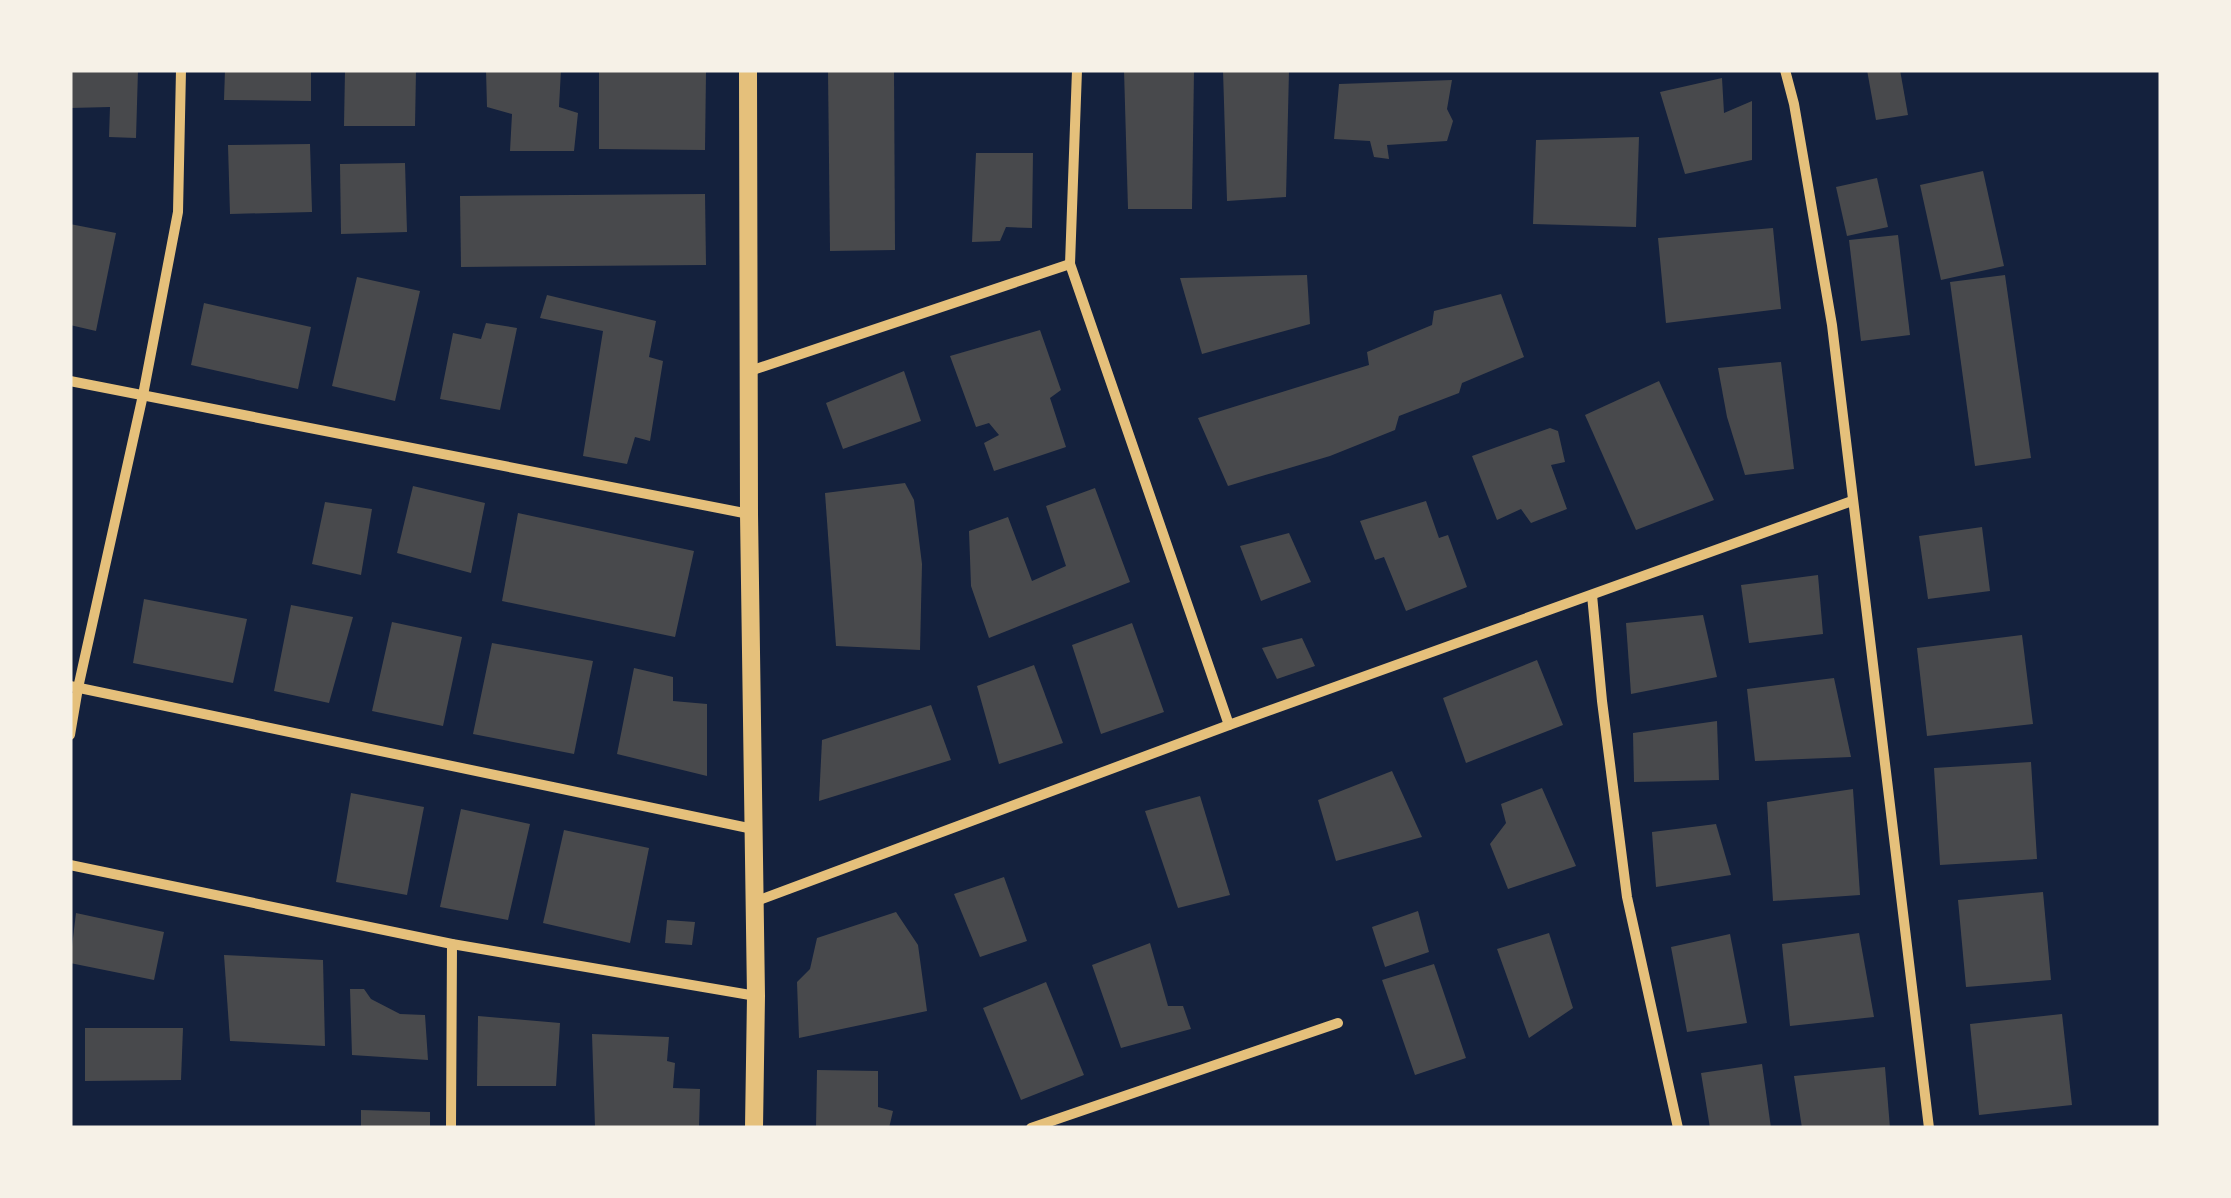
<svg xmlns="http://www.w3.org/2000/svg" width="2231" height="1198" viewBox="0 0 2231 1198" font-family="Literata,serif">
	<style>
		.building { fill: #48494c }
		.lines { fill: none; stroke-linecap: round; stroke-linejoin: round }
		.minor { stroke: #e5c07b; stroke-width: 10 }
		.tertiary { stroke: #e5c07b; stroke-width: 18 }
	</style>
	<rect width="100%" height="100%" fill="#14213d"/>
	<g class="building">
		<polygon points="70,70 138,70 136,138 109,137 110,107 70,108"/>
		<polygon points="225,70 311,70 311,101 224,100"/>
		<polygon points="345,70 416,70 415,126 344,126"/>
		<polygon points="486,70 561,70 559,107 578,113 574,151 510,151 512,114 487,107"/>
		<polygon points="828,70 894,70 895,250 830,251"/>
		<polygon points="1124,70 1194,70 1192,209 1128,209"/>
		<polygon points="1223,70 1289,70 1286,197 1227,201"/>
		<polygon points="1867,70 1900,70 1908,115 1876,120"/>
		<polygon points="599,72 706,72 705,150 599,149"/>
		<polygon points="1722,78 1724,113 1752,101 1752,160 1685,174 1660,92"/>
		<polygon points="1452,80 1447,109 1453,121 1447,141 1387,145 1389,159 1374,157 1370,141 1334,139 1339,84"/>
		<polygon points="1639,137 1636,227 1533,224 1536,140"/>
		<polygon points="310,144 312,212 230,214 228,145"/>
		<polygon points="976,153 1033,153 1032,228 1006,227 1000,241 972,242"/>
		<polygon points="405,163 407,232 341,234 340,164"/>
		<polygon points="1983,171 2004,266 1941,280 1920,185"/>
		<polygon points="1877,178 1888,227 1847,236 1836,187"/>
		<polygon points="705,194 706,265 461,267 460,196"/>
		<polygon points="70,224 116,233 96,331 70,325"/>
		<polygon points="1773,228 1781,309 1666,323 1658,238"/>
		<polygon points="1898,235 1910,335 1861,341 1849,240"/>
		<polygon points="1307,275 1310,324 1202,354 1180,278"/>
		<polygon points="2005,275 2031,458 1975,466 1950,282"/>
		<polygon points="357,277 420,291 395,401 332,386"/>
		<polygon points="1501,294 1524,357 1462,383 1459,393 1399,416 1395,430 1330,456 1228,486 1198,418 1369,365 1367,352 1432,325 1434,311"/>
		<polygon points="547,295 656,321 649,357 663,361 650,441 635,437 627,464 583,456 603,331 540,318"/>
		<polygon points="204,303 311,327 298,389 191,365"/>
		<polygon points="486,323 517,328 500,410 440,399 453,333 481,339"/>
		<polygon points="1040,330 1061,390 1050,398 1066,447 994,471 984,443 999,435 989,423 976,427 950,356"/>
		<polygon points="1781,362 1794,469 1745,475 1727,417 1718,368"/>
		<polygon points="904,371 921,421 843,449 826,403"/>
		<polygon points="1659,381 1714,500 1636,530 1585,415"/>
		<polygon points="1550,428 1558,431 1565,462 1551,465 1567,509 1531,523 1521,509 1497,520 1472,456"/>
		<polygon points="905,483 914,500 922,564 920,650 836,646 825,493"/>
		<polygon points="413,486 485,503 471,573 397,553"/>
		<polygon points="1095,488 1130,582 989,638 971,586 969,531 1008,517 1032,581 1066,566 1046,506"/>
		<polygon points="1426,501 1439,538 1448,535 1467,587 1406,611 1384,557 1375,560 1360,521"/>
		<polygon points="325,502 372,509 361,575 312,564"/>
		<polygon points="518,513 694,551 675,637 502,601"/>
		<polygon points="1982,527 1990,591 1928,599 1919,536"/>
		<polygon points="1289,533 1311,582 1261,601 1240,546"/>
		<polygon points="1818,575 1823,634 1749,643 1741,585"/>
		<polygon points="144,599 247,619 233,683 133,663"/>
		<polygon points="291,605 353,617 329,703 274,691"/>
		<polygon points="1703,615 1717,677 1631,694 1626,623"/>
		<polygon points="392,622 462,637 443,726 372,711"/>
		<polygon points="1132,623 1164,712 1101,734 1072,645"/>
		<polygon points="2022,635 2033,724 1927,736 1917,648"/>
		<polygon points="1302,638 1315,666 1277,679 1262,648"/>
		<polygon points="492,643 593,661 574,754 473,734"/>
		<polygon points="1537,660 1563,725 1466,763 1443,698"/>
		<polygon points="1034,665 1063,743 999,764 977,686"/>
		<polygon points="634,668 673,677 673,701 707,704 707,776 617,754"/>
		<polygon points="1834,678 1851,757 1755,761 1747,689"/>
		<polygon points="931,705 951,760 819,801 822,740"/>
		<polygon points="1717,721 1719,780 1634,782 1633,733"/>
		<polygon points="2031,762 2037,859 1940,865 1934,768"/>
		<polygon points="1392,771 1422,837 1336,861 1318,800"/>
		<polygon points="1542,788 1576,866 1508,889 1490,844 1506,823 1501,804"/>
		<polygon points="1853,789 1860,895 1773,901 1767,802"/>
		<polygon points="351,793 424,807 407,895 336,882"/>
		<polygon points="1200,796 1230,895 1178,908 1145,811"/>
		<polygon points="461,809 530,824 508,920 440,907"/>
		<polygon points="1716,824 1731,875 1656,887 1652,832"/>
		<polygon points="564,830 649,848 630,943 543,923"/>
		<polygon points="1004,877 1027,941 980,957 954,894"/>
		<polygon points="2043,892 2051,980 1966,987 1958,900"/>
		<polygon points="1418,911 1429,952 1385,967 1372,927"/>
		<polygon points="896,912 918,945 927,1011 799,1038 797,982 810,969 817,938"/>
		<polygon points="76,913 164,932 154,980 70,963"/>
		<polygon points="667,920 695,922 692,945 665,943"/>
		<polygon points="1549,933 1573,1008 1529,1038 1497,949"/>
		<polygon points="1859,933 1874,1017 1790,1026 1782,944"/>
		<polygon points="1730,934 1747,1023 1687,1032 1671,947"/>
		<polygon points="1150,943 1168,1006 1183,1006 1191,1029 1121,1048 1092,965"/>
		<polygon points="224,955 323,960 325,1046 230,1041"/>
		<polygon points="1434,964 1466,1058 1415,1075 1382,980"/>
		<polygon points="1046,982 1084,1075 1021,1100 983,1008"/>
		<polygon points="350,989 364,989 371,999 400,1014 425,1015 428,1060 352,1055"/>
		<polygon points="2062,1014 2072,1105 1979,1115 1970,1024"/>
		<polygon points="478,1016 560,1023 556,1086 477,1086"/>
		<polygon points="85,1028 183,1028 181,1080 85,1081"/>
		<polygon points="592,1034 669,1037 667,1061 675,1063 673,1088 700,1089 699,1128 595,1127"/>
		<polygon points="1762,1064 1771,1128 1710,1128 1701,1073"/>
		<polygon points="1885,1067 1890,1128 1802,1128 1794,1076"/>
		<polygon points="817,1070 878,1071 878,1107 893,1111 889,1128 816,1128"/>
		<polygon points="361,1110 430,1112 430,1128 361,1128"/>
	</g>
	<g class="lines">
		<g class="minor">
			<polyline points="1077,70 1070,264 1229,725"/>
			<polyline points="1785,70 1794,104 1832,325 1929,1128"/>
			<polyline points="750,371 1070,264"/>
			<polyline points="70,381 749,514"/>
			<polyline points="1592,595 1602,701 1627,897 1678,1128"/>
			<polyline points="70,686 753,829"/>
			<polyline points="70,735 78,688 143,395 178,212 181,70"/>
			<polyline points="70,865 452,944 756,996"/>
			<polyline points="754,902 1229,725 1852,501"/>
			<polyline points="451,1128 452,944"/>
			<polyline points="1031,1128 1338,1023"/>
		</g>
		<polyline class="tertiary" points="748,70 749,514 756,996 754,1128"/>
	</g>
	<rect width="2231" height="1198" fill="none" stroke="#f6f1e7" stroke-width="145"/>
</svg>
